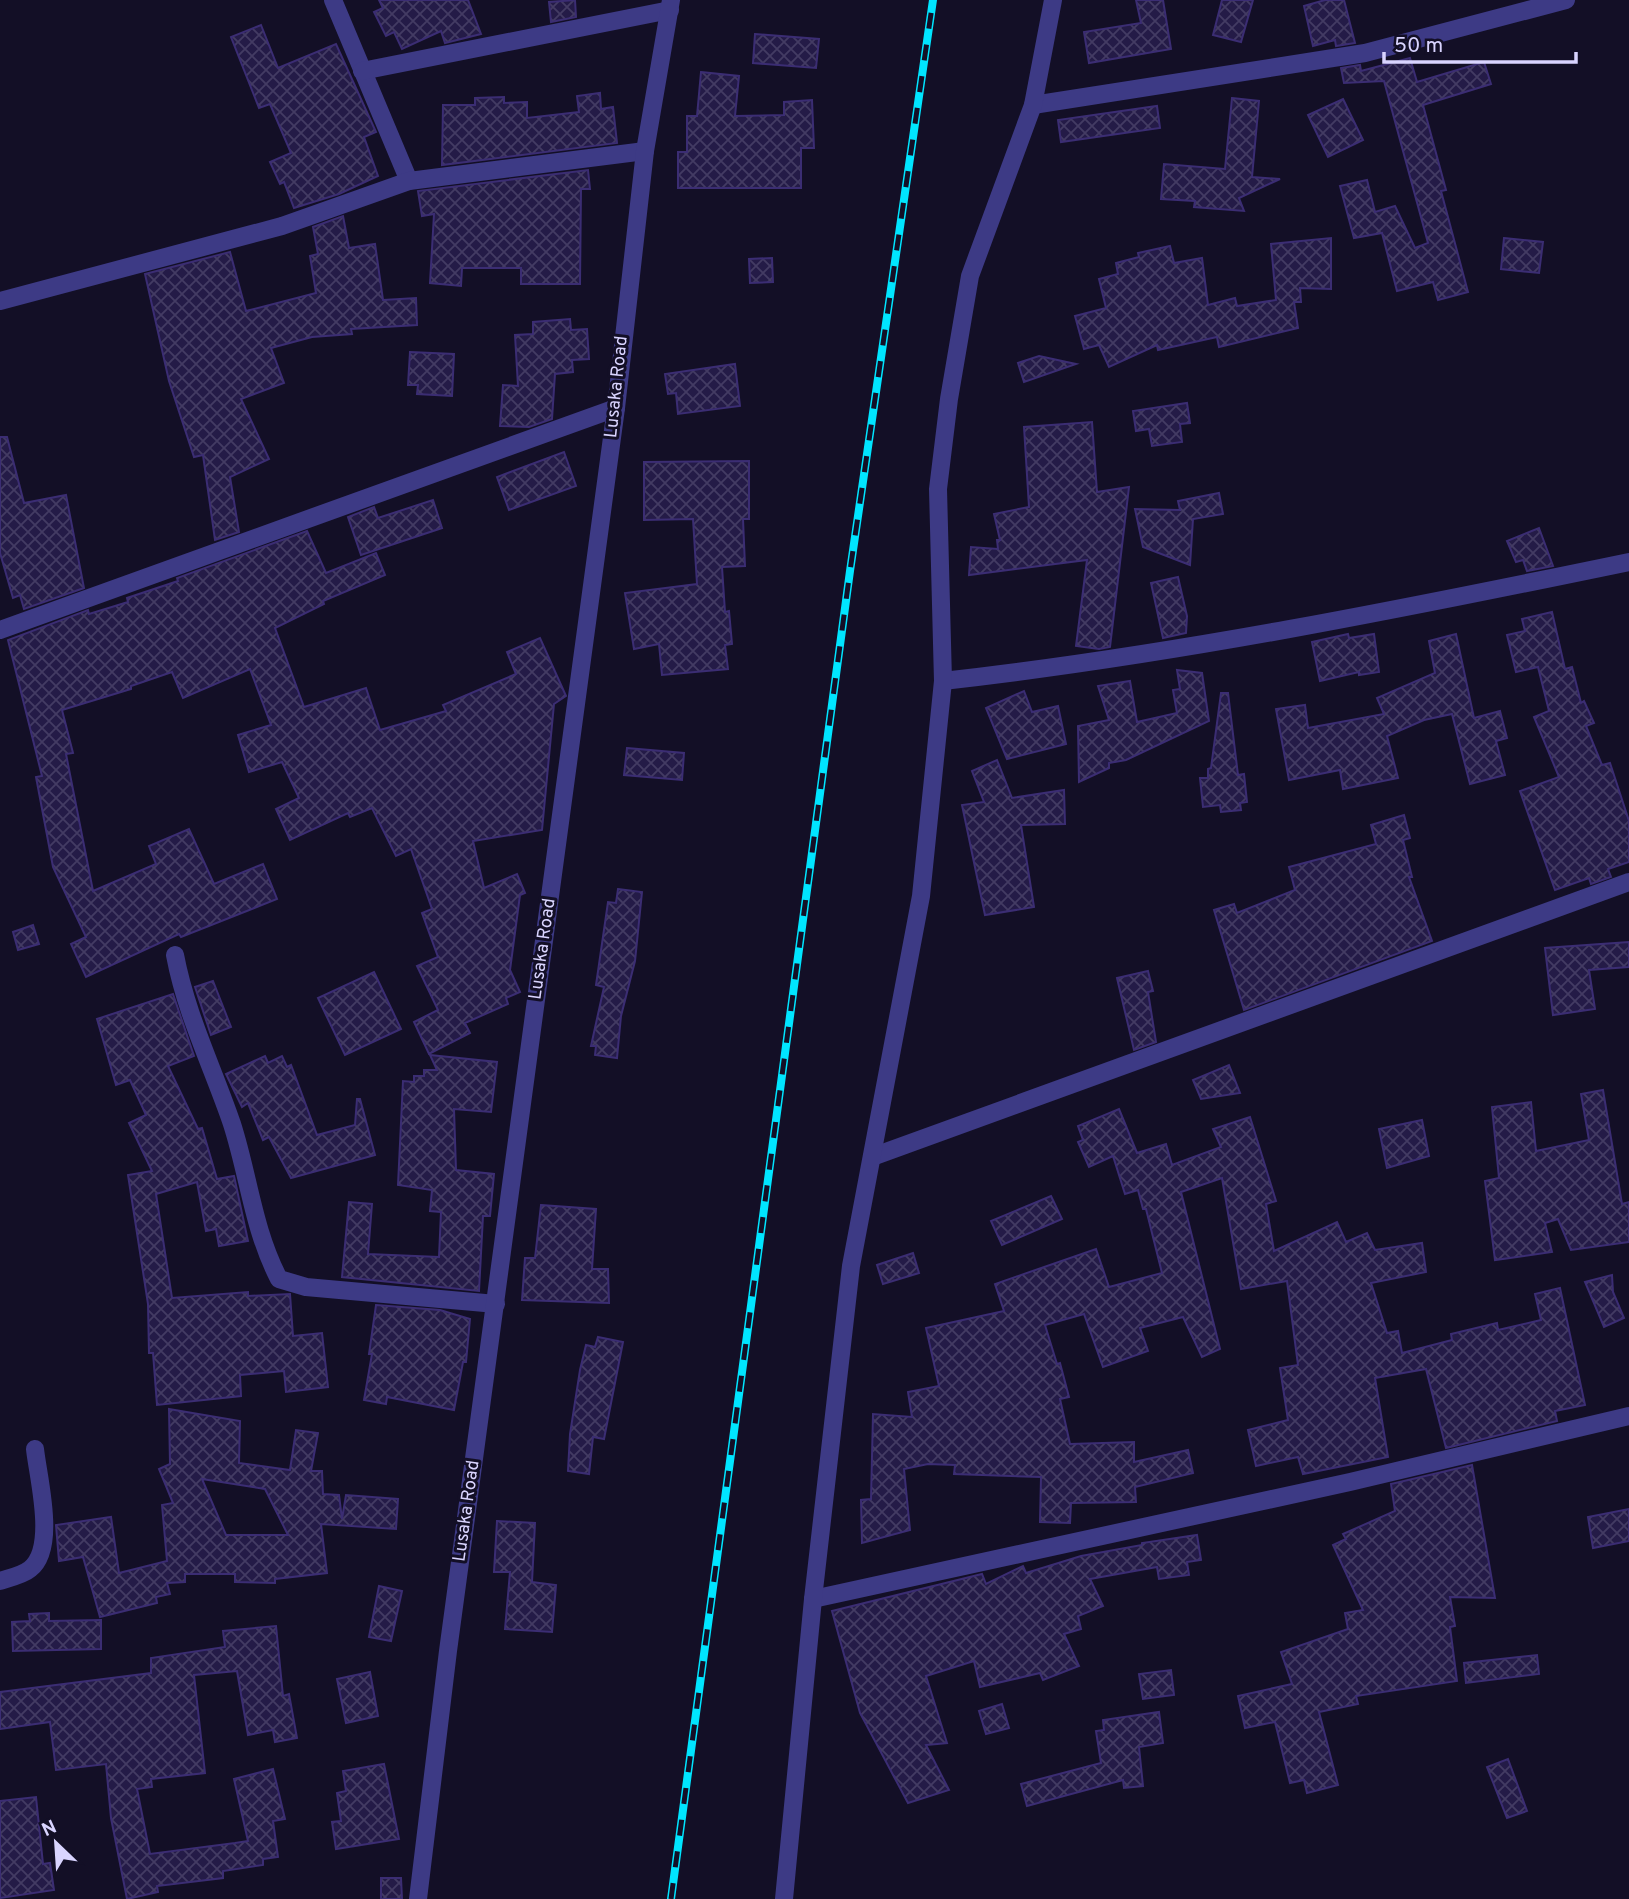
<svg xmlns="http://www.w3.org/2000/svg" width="1629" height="1899" viewBox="0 0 1629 1899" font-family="Overpass,sans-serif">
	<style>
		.building { fill: url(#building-cross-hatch); stroke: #3b2d73; stroke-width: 2; fill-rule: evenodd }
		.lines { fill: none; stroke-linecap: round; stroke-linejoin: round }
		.minor { stroke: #3d3a85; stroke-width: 18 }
		.tertiary { stroke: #3d3a85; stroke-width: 18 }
		.rail-casing { stroke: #00e5ff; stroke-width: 8 }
		.rail { stroke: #130f26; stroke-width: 5; stroke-dasharray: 16; stroke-linecap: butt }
		.labels { text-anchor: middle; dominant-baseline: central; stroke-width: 6; stroke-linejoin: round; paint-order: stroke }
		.street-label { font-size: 18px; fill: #d9d4ff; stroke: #130f26 }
	</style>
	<defs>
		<pattern id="building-cross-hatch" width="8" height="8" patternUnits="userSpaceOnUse" patternTransform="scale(1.75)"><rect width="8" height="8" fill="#241b47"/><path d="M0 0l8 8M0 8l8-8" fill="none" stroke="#433b63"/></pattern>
	</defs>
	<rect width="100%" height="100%" fill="#130f26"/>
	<g class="building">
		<polygon points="379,0 468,0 481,34 445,43 441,31 402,49 394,32 386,36 374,12 383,8"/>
		<polygon points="575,0 576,17 551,22 549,2"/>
		<polygon points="1136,0 1163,0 1171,49 1089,63 1084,32 1141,23"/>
		<polygon points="1222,0 1253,0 1241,42 1213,35"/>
		<polygon points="1325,0 1344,0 1355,43 1336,46 1335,40 1313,46 1304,6"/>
		<polygon points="261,25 278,68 336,44 376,132 364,137 378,176 339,194 294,208 284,182 280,184 270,162 291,153 270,104 259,108 231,37"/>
		<polygon points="755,34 819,39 816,68 753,63"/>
		<polygon points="1410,58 1417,82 1484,62 1491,84 1423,105 1446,190 1441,191 1468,292 1438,300 1433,282 1397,291 1382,233 1354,238 1340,186 1367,180 1375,212 1395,206 1415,248 1428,243 1384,81 1344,83 1341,68 1360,65 1361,71"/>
		<polygon points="701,72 739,76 735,116 784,115 784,102 812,100 814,148 801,148 801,188 678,188 678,152 687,152 687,116 697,116"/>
		<polygon points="600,93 601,109 613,107 617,143 442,165 443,105 475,105 475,98 504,97 504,103 527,102 527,118 579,112 577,96"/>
		<polygon points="1232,98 1259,101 1252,177 1280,179 1239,198 1244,211 1194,207 1195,201 1161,199 1164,164 1225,169"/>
		<polygon points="1343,99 1363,140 1328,157 1308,115"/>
		<polygon points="1157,106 1160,128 1061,142 1058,120"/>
		<polygon points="588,170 590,189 581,189 580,284 521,284 521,268 462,268 461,286 430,283 434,214 422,216 418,191"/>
		<polygon points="343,216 349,248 375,244 383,300 416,298 417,325 351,329 352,334 312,337 271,348 284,383 241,399 269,459 230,477 239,532 215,540 203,455 194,457 169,381 145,274 230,252 246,311 316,293 310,256 318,254 313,227"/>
		<polygon points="1331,238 1331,289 1300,288 1301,302 1294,302 1298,328 1219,347 1217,337 1158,350 1157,345 1109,367 1099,345 1084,349 1075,316 1106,308 1099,279 1118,274 1116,263 1139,257 1138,253 1170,246 1174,263 1202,258 1208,305 1235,298 1237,306 1276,300 1271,244"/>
		<polygon points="1504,238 1543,242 1539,273 1501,269"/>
		<polygon points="772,258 773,282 750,283 749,259"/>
		<polygon points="570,319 571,330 587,329 589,359 572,360 573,372 555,374 552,419 529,427 500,426 503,385 518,386 515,335 533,334 533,322"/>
		<polygon points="410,352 454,354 452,396 417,394 418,385 408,385"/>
		<polygon points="1039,356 1076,364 1024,382 1018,363"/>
		<polygon points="735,364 740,406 678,414 676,393 668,394 665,374"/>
		<polygon points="1187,403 1190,423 1180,424 1182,442 1152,446 1149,429 1136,431 1133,411"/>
		<polygon points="1092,422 1097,492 1129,487 1110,647 1099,649 1076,646 1087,560 969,575 971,547 998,549 997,540 1000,540 994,514 1029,507 1024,427"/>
		<polygon points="0,437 7,437 24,503 66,495 84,588 24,609 20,595 13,598 0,553"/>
		<polygon points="564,452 576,486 509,510 497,477"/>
		<polygon points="749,461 749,519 743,519 745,566 722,567 725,612 729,611 732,644 725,645 728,669 662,675 659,644 634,649 625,593 697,584 693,519 644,520 644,462"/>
		<polygon points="1219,493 1223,514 1193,519 1190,565 1143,547 1135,509 1180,510 1178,501"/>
		<polygon points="433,500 442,528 361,555 348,517 374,507 378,518"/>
		<polygon points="1539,528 1553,566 1527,571 1523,560 1516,562 1507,541"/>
		<polygon points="307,531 326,573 376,553 385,575 323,601 324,604 275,628 304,707 366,688 380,730 446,711 443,705 516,674 507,652 540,638 566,696 554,704 542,830 473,841 484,888 517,874 525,893 520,895 510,970 520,992 506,998 508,1004 465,1023 470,1033 429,1054 414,1022 438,1010 417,966 438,957 422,913 432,909 411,849 396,856 372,808 350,817 348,813 290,840 276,809 299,798 282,762 249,772 238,735 271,725 250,669 183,698 172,672 131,686 131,689 62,710 73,753 66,754 93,891 156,864 149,846 189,829 214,884 263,864 277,899 181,937 179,934 86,977 71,944 86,937 53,867 36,777 42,776 8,640 88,610 89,614 128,602 127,598 178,581 177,578"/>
		<polygon points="1178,577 1187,616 1186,633 1163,638 1151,583"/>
		<polygon points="1552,612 1565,669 1572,667 1581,703 1584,701 1594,723 1586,726 1602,765 1610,763 1629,821 1629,862 1608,869 1611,877 1591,884 1589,878 1555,890 1520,791 1559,777 1534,717 1549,711 1538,667 1516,672 1507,635 1525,631 1522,619"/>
		<polygon points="1348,634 1349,638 1374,634 1379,672 1359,675 1359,672 1320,681 1312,642"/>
		<polygon points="1456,634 1474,718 1500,711 1507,738 1496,741 1505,775 1470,784 1452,714 1424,720 1387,736 1398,778 1343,789 1340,770 1289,780 1276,709 1305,705 1308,728 1384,714 1377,698 1435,673 1429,641"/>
		<polygon points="1177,670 1202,673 1209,721 1126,760 1109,763 1109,768 1079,782 1078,726 1109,720 1098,686 1130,681 1137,722 1177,713 1173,690 1180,689"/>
		<polygon points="1024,691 1032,712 1058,706 1066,744 1007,759 986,708"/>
		<polygon points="1221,693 1228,693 1238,775 1244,774 1247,802 1240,803 1241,810 1221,812 1220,805 1203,807 1200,778 1208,778 1208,769 1211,768"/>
		<polygon points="627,748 684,753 682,780 624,775"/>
		<polygon points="997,760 1012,798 1064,790 1065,824 1021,825 1034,907 985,915 962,805 984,802 972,771"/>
		<polygon points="1404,815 1410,838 1403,840 1412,877 1409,877 1432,941 1244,1010 1214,910 1234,904 1237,913 1295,890 1289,867 1376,844 1371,825"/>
		<polygon points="618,889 642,892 635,961 621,1016 617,1058 595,1055 596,1046 591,1046 604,987 596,985 608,902 616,903"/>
		<polygon points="33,925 39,944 18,950 13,932"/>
		<polygon points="1629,942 1629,967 1589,970 1595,1009 1553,1015 1545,948"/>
		<polygon points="1148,971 1153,991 1148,992 1156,1042 1134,1050 1117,978"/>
		<polygon points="374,972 401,1029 345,1055 318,998"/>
		<polygon points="213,981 231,1027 211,1035 195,987"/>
		<polygon points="173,994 194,1056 168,1066 198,1129 202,1128 217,1179 234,1176 248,1241 219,1246 216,1229 206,1231 197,1182 156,1194 172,1298 248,1292 248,1296 290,1294 293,1336 322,1333 328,1387 286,1392 284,1371 240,1375 241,1396 157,1405 153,1353 149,1353 148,1304 128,1175 152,1171 129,1123 146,1115 130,1080 116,1085 97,1019"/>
		<polygon points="430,1055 497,1062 491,1112 454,1109 456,1170 494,1174 490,1216 483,1216 479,1291 342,1277 349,1202 372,1204 368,1254 439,1257 441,1212 430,1211 432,1190 398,1185 403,1081 414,1082 414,1076 424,1076 424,1070 437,1070"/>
		<polygon points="265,1056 268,1063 282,1056 287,1067 291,1065 317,1135 355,1125 357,1099 360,1099 375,1155 291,1178 269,1137 263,1140 248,1103 242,1107 226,1074"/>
		<polygon points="1229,1065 1240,1093 1201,1099 1193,1080"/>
		<polygon points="1603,1090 1622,1204 1629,1202 1629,1242 1571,1250 1558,1219 1545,1223 1552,1252 1495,1260 1485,1181 1499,1178 1492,1107 1531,1102 1536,1151 1589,1140 1581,1094"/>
		<polygon points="1119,1109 1137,1153 1166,1144 1172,1165 1221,1147 1213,1129 1250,1117 1276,1201 1266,1204 1274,1251 1337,1222 1346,1242 1367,1233 1375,1250 1422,1243 1426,1272 1371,1283 1387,1333 1398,1331 1402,1353 1452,1340 1451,1334 1497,1323 1498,1330 1541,1320 1535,1294 1560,1288 1585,1405 1555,1411 1557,1421 1446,1448 1426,1369 1375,1378 1388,1457 1303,1474 1298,1457 1256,1466 1248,1430 1288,1420 1280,1368 1298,1365 1287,1281 1241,1289 1222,1178 1181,1192 1220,1349 1202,1357 1183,1317 1140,1328 1148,1351 1103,1367 1084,1314 1045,1325 1057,1364 1060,1363 1069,1397 1060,1399 1070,1444 1134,1442 1134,1462 1188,1450 1193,1473 1135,1487 1136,1502 1071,1503 1070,1523 1040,1522 1041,1477 954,1474 955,1465 928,1464 904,1469 910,1530 862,1543 861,1500 871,1499 873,1414 912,1417 908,1392 939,1386 926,1328 1004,1311 995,1284 1096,1249 1109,1287 1162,1273 1146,1209 1143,1209 1138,1190 1125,1194 1113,1156 1089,1167 1078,1142 1083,1140 1078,1126"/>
		<polygon points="1422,1120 1429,1156 1387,1168 1379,1129"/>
		<polygon points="1051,1196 1062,1219 1002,1245 991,1221"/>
		<polygon points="541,1205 596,1209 592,1269 608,1269 609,1303 522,1300 525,1258 535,1258"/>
		<polygon points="913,1253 919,1273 883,1284 877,1265"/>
		<polygon points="1612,1275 1613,1292 1624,1318 1604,1327 1585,1282"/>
		<polygon points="376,1305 440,1310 470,1319 466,1362 463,1362 454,1410 387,1397 386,1404 364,1400 372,1354 369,1354"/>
		<polygon points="598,1337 623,1342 604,1439 593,1437 589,1474 568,1471 570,1434 580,1370 586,1345 595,1347"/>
		<path d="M169,1409L240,1421L239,1463L290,1470L296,1430L318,1433L311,1471H322L323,1494L339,1495L342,1519L346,1495L398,1499L396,1529L321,1524L327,1573L275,1579V1583L235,1582V1574H185V1582L167,1583L170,1594L156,1597L157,1603L100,1617L83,1557L59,1561L56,1525L111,1517L119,1573L167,1561L162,1505L173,1503L159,1469L170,1464ZM202,1479L265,1489L288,1535H226Z"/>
		<polygon points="1472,1465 1495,1598 1450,1597 1455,1626 1450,1627 1457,1681 1356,1696 1358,1704 1319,1712 1338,1785 1307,1793 1304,1780 1290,1783 1275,1722 1245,1728 1238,1696 1292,1684 1281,1652 1348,1629 1345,1613 1363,1610 1333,1545 1346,1539 1343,1534 1395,1511 1391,1484"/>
		<polygon points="1629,1509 1629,1541 1593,1548 1588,1517"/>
		<polygon points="497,1521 535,1523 532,1582 556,1585 552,1632 505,1629 510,1572 494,1572"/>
		<polygon points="1197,1535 1201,1560 1187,1562 1189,1575 1159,1579 1157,1567 1090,1579 1103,1606 1078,1616 1081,1629 1064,1634 1079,1666 1043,1680 1040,1673 980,1687 974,1661 926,1676 947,1743 926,1745 949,1790 908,1803 860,1713 832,1611 982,1574 986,1584 1023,1566 1026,1573 1081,1556 1142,1545 1142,1543"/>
		<polygon points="379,1586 402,1591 391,1641 369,1637"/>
		<polygon points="49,1613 49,1621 101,1620 101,1649 13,1651 12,1622 30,1621 29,1614"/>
		<polygon points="276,1626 283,1696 289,1694 297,1738 275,1742 273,1730 248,1735 237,1671 194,1675 205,1773 151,1779 152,1787 137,1789 150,1854 235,1843 248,1841 234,1779 273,1769 285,1819 273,1821 278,1857 263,1859 263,1865 223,1871 223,1878 157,1886 158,1892 127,1899 111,1818 106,1764 56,1770 50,1722 0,1729 0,1692 151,1673 151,1658 225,1647 223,1631"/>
		<polygon points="1537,1655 1539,1674 1466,1683 1464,1663"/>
		<polygon points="1171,1670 1174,1695 1143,1699 1139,1674"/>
		<polygon points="370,1672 378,1716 346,1723 337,1679"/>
		<polygon points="1002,1704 1009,1728 986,1734 979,1711"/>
		<polygon points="1159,1712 1163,1743 1139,1747 1143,1786 1124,1788 1123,1780 1027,1806 1021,1784 1101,1763 1096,1731 1104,1730 1103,1720"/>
		<polygon points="1508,1759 1527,1811 1507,1818 1487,1767"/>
		<polygon points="384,1764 399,1839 336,1849 332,1822 341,1821 337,1793 346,1791 343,1771"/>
		<polygon points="36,1797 43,1864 50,1863 54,1890 0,1898 0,1801"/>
		<polygon points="381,1878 401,1878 402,1899 381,1899"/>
	</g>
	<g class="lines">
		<g class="minor">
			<polyline points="333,0 409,181"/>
			<polyline points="362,71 670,10"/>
			<polyline points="1033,105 1365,53 1566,0"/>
			<polyline points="0,301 282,226 409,181 645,151"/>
			<polyline points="0,630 616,408"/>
			<path d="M943,681C1174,655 1402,609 1629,562"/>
			<path d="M175,955C186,1014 213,1068 232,1124C249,1177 253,1229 279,1279L306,1287L496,1304"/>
			<polyline points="872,1157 1629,882"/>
			<path d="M0,1581C9,1578 23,1575 30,1569C57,1548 38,1478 35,1449"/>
			<polyline points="813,1599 1350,1482 1629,1416"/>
			<polyline points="784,1899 813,1599 851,1266 921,896 943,681 938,489 949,399 970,276 1033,105 1053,0"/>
		</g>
		<polyline class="tertiary" points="418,1899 448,1651 616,408 645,151 671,0"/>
		<defs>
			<polyline id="rail" points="671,1899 850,571 933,0"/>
		</defs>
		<use href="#rail" class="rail-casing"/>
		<use href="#rail" class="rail"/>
	</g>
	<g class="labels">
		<g class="street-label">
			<text transform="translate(617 387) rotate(-84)">Lusaka Road</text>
			<text transform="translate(543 949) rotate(-82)">Lusaka Road</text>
			<text transform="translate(467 1511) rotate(-82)">Lusaka Road</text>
		</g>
	</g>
	<g transform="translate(56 1843) rotate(335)" stroke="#130f26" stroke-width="5" paint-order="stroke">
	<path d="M0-5L12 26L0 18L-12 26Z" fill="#d9d4ff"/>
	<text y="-10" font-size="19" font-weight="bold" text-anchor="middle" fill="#d9d4ff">N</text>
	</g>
	<path d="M1384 52v10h192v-10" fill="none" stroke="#d9d4ff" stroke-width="3.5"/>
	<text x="1394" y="52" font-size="21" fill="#d9d4ff" stroke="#130f26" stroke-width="5" paint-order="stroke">50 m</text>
</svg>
